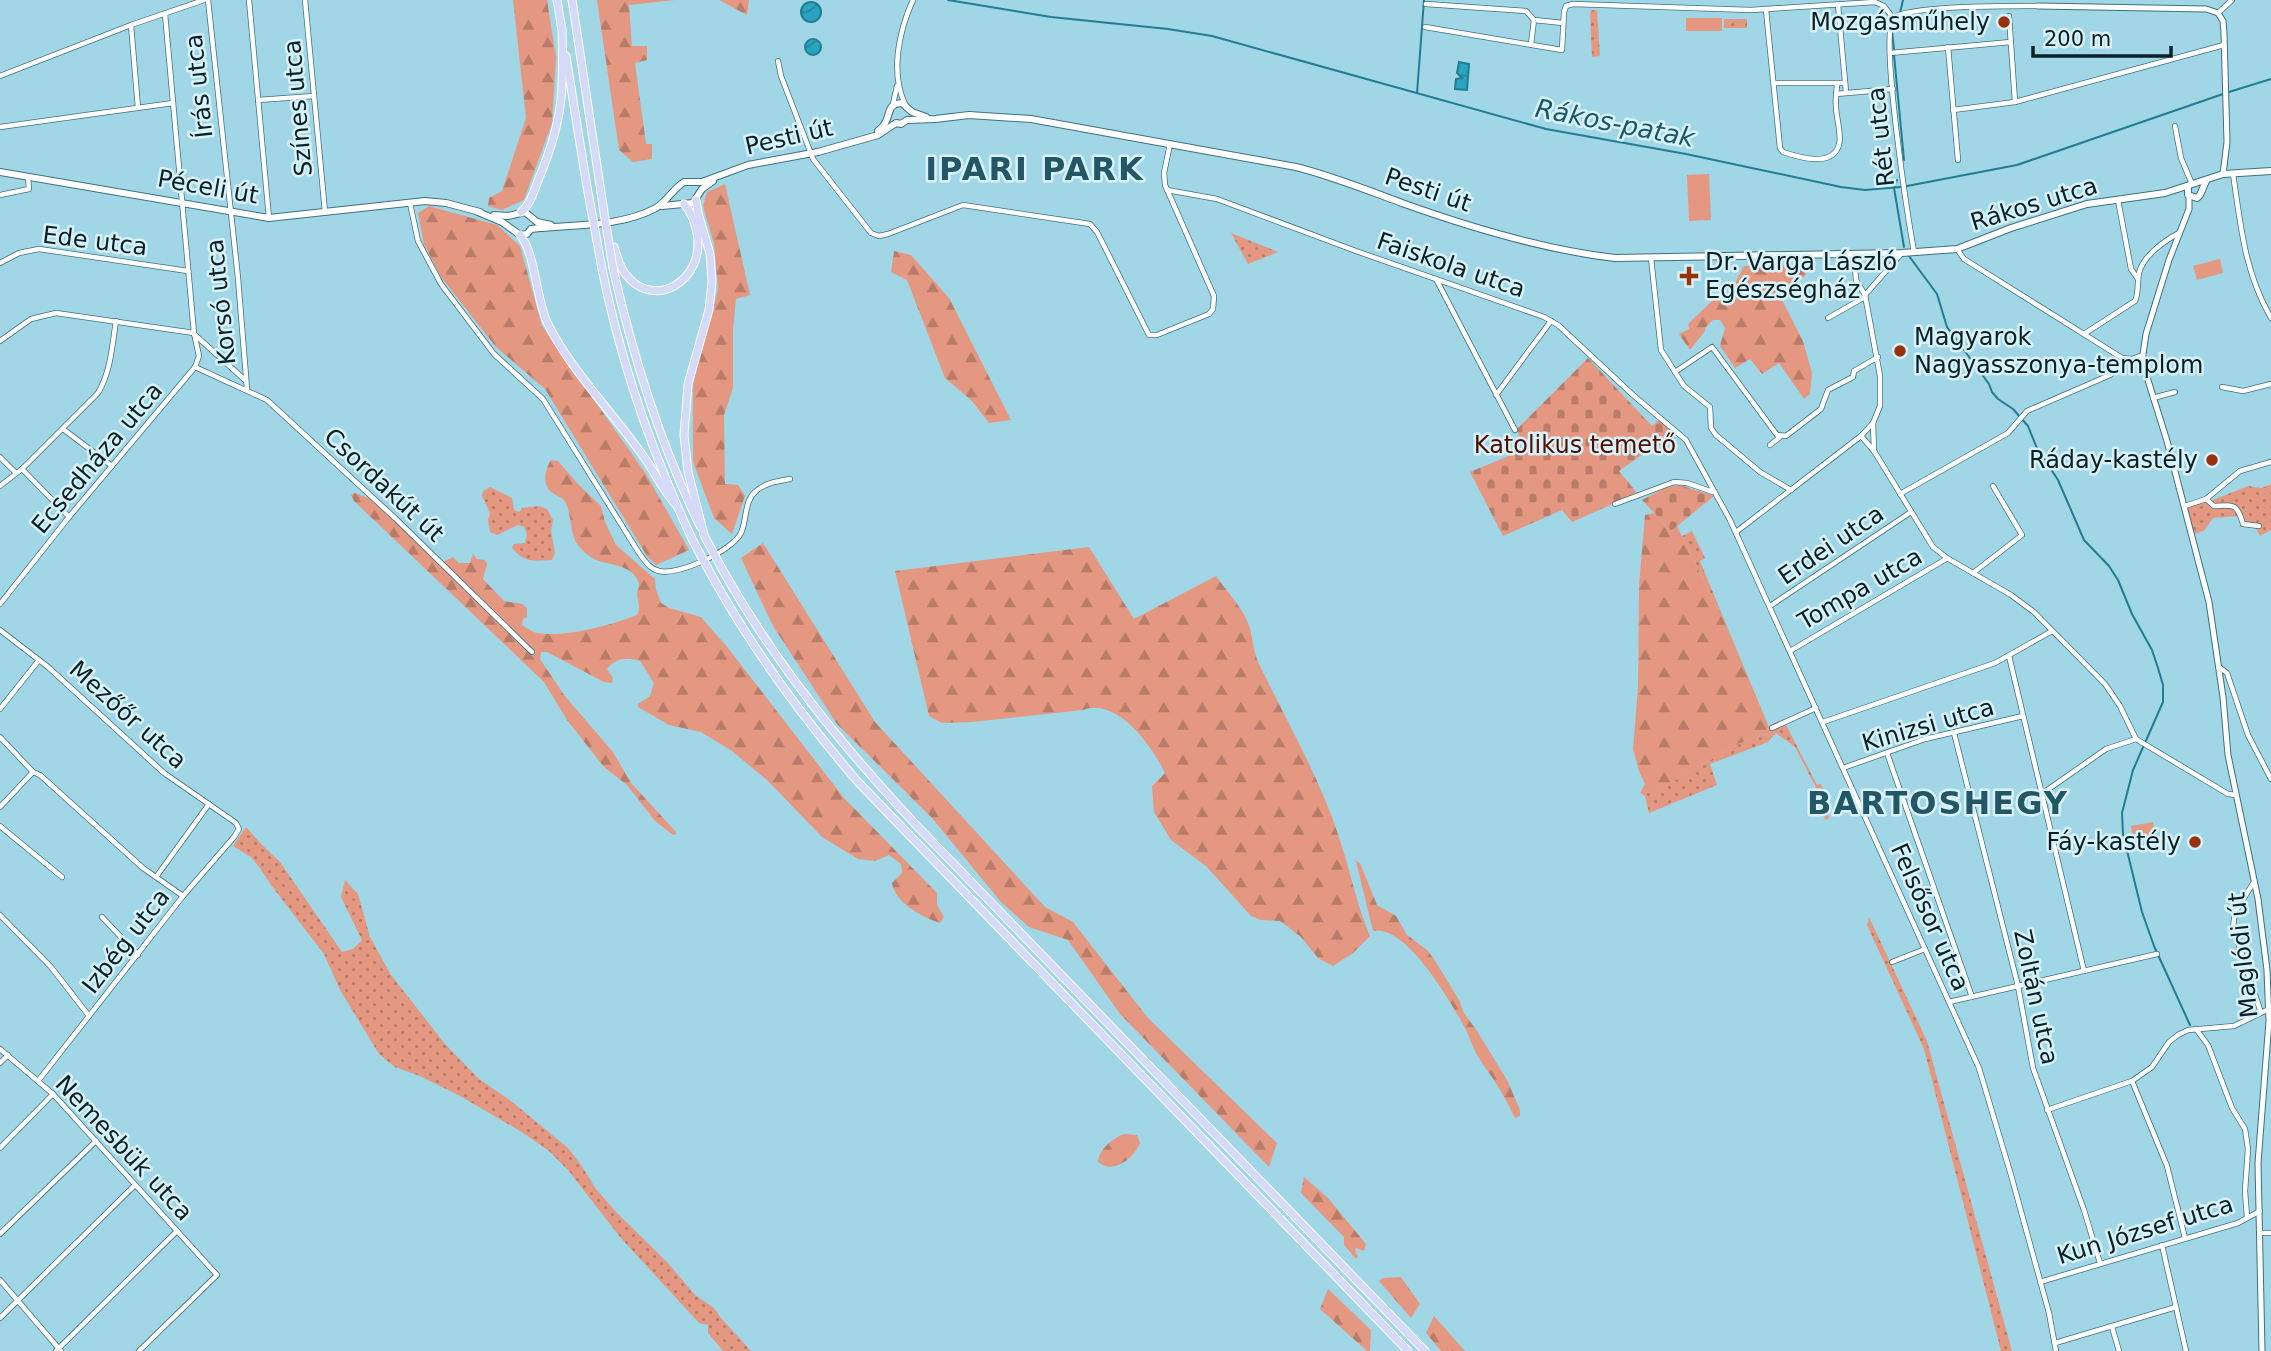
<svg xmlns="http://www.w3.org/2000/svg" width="2271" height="1351" viewBox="0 0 2271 1351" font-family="'DejaVu Sans',sans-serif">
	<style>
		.grass { fill: url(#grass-dots) }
		.forest { fill: url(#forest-firs) }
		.cemetery { fill: url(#cemetery-stones) }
		.garden { fill: #e59881 }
		.water { fill: url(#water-waves); stroke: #207d92; stroke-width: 2 }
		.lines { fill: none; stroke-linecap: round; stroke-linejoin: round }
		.stream { stroke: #207d92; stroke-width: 2 }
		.minor-casing { stroke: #3d717e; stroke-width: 6 }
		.tertiary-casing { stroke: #3d717e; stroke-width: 7 }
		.secondary-casing { stroke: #3d717e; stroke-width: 8 }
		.trunk-casing { stroke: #fff; stroke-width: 9 }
		.minor { stroke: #fff; stroke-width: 4.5 }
		.tertiary { stroke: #fff; stroke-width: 5 }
		.secondary { stroke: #fff; stroke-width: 6 }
		.trunk { stroke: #d4daf7; stroke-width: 7 }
		.trunk-bridge-casing { stroke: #fff; stroke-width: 9; stroke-linecap: butt }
		.trunk-bridge { stroke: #d4daf7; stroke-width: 7 }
		.poi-dot { fill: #98320e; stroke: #d8f2fa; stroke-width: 2.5 }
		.labels { text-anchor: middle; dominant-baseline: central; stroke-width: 5; stroke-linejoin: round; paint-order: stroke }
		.poi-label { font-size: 24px; fill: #0a2025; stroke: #d8f2fa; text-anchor: end }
		.street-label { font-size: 24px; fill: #0a2025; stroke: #d8f2fa }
		.park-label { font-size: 24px; fill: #4f0e00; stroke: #d8f2fa }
		.water-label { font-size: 26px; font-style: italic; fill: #185867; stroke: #d8f2fa }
		.district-label { font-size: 32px; font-weight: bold; letter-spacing: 2px; fill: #235765; stroke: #d8f2fa }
	</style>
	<defs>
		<pattern id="grass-dots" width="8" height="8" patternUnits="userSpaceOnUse" patternTransform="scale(1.75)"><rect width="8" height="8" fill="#e59881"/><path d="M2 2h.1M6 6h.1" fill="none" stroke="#b87c69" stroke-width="1.8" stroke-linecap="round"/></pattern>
		<pattern id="forest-firs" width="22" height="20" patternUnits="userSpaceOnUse" patternTransform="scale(1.75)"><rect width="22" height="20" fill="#e59881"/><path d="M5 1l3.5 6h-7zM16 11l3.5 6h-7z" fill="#b87c69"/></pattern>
		<pattern id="cemetery-stones" width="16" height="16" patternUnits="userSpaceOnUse" patternTransform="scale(1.75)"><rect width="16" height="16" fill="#e59881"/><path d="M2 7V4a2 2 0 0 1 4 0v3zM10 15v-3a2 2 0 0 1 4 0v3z" fill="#b87c69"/></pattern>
		<pattern id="water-waves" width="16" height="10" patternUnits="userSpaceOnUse" patternTransform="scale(1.75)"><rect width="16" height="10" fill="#2aa5c1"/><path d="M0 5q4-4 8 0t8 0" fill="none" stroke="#22869d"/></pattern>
	</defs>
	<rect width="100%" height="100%" fill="#a0d6e6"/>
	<g class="grass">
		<polygon points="1592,10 1597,10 1600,56 1592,57 1590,13"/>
		<rect x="1724" y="19" width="23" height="9"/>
		<polygon points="1231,233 1278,252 1248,264"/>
		<polygon points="2271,484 2271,530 2260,536 2255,527 2240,527 2240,516 2213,518 2204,531 2194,534 2188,507 2213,500 2248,486 2262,488"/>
		<path d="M490,487L512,498L514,510L519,512L522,508L539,506L547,509L553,520L551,531L555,553L552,560C535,561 524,563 512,548L514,544L525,543L527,534L524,527L518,525L497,535L490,532L488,520L490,513L482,496L483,491Z"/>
		<polygon points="1692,531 1705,558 1700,561 1731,636 1682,536"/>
		<polygon points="1783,719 1817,785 1821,784 1829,804 1826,806 1830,813 1828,814 1829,818 1825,820 1822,799 1795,747 1776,733 1768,742 1710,764 1717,785 1649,813 1645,796 1640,793 1645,784 1651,794 1738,744 1771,732 1768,726"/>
		<polygon points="246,827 262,845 280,862 342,952 353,949 362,940 341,897 345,880 358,894 370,937 391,975 445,1044 479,1079 511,1101 568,1148 581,1165 596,1189 617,1213 668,1263 695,1295 714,1308 721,1318 751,1351 723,1351 708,1333 708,1325 699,1323 620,1237 568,1170 549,1151 520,1131 462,1097 420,1076 395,1067 379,1054 340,990 324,954 271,885 260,868 251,857 233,846"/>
		<polygon points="1869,917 1927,1041 2012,1351 2001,1351 1924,1049 1867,925"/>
	</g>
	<g class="forest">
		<polygon points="513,0 547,0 556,57 552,123 524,200 502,210 488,206 489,198 502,191 526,118"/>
		<polygon points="597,0 675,0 629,5 632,46 647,46 647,60 635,63 646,144 652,144 652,159 633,162 619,150"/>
		<polygon points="719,0 749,0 747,15"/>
		<polygon points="725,184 750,295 736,299 733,329 733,388 724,415 725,484 738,485 745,496 732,534 714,518 693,462 693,383 718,289 714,244 703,206 707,192"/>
		<polygon points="429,206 497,225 520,246 542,326 646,474 689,550 656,565 647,556 545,389 496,347 441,277 424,244 418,213"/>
		<polygon points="894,251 911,255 949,298 1011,420 989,423 972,401 945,378 907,280 891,272"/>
		<polygon points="1806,265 1805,276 1777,290 1803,341 1812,373 1810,394 1804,399 1779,363 1762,374 1750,359 1735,368 1720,346 1725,328 1720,320 1713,320 1705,328 1705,331 1690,350 1679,334 1689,329 1688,324 1716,297 1728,297 1744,266"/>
		<path d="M551,460L558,461L577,483L601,506L605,522L616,545L655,579L656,590L661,603L669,608L701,617L728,648L844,798L937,893V905L944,917L940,923C922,917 895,903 892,883L902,873L901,864L889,855L875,861L858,859L822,837L768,781L732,751L701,732L669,725L638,707V704L650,696L654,683L640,661C627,657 616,658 607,669L613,678L612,683L604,682L547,652H541L540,659L564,695L613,752L631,783L676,832V834L673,835L655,821L627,785L604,767L567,720L544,682L354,501L351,495L355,493L371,499L441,563L453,557L459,563H470L473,554L477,559L485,560L487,564L483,579L504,601L522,604L527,608V617L523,619L522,625C527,628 532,632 537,633C564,638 612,625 637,615C641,607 638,603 637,595C637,591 639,587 639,584C635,566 612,565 599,561C592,559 582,551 578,545C568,532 573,511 563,499C559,496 553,494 549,490C542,481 546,468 551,460Z"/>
		<polygon points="1654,513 1671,531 1677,526 1731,636 1771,732 1738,744 1650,795 1639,771 1633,749 1638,687 1639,585 1645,515"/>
		<polygon points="763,543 875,722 1045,907 1073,922 1148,1018 1277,1143 1269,1167 1120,1014 1068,940 1029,927 1001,902 932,818 837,724 773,626 741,558"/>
		<path d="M1089,547L1134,619L1216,576C1226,591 1243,608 1249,625C1253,638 1253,653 1260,666C1289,726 1324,785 1343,850C1352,879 1358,908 1370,936L1353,953L1333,966L1318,958L1301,937L1280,921L1261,920L1251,916L1206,866L1171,840L1154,812L1152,786L1165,773C1152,746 1117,697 1083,710L972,722L942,723L929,716L895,571Z"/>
		<path d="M1356,861L1360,863L1377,905L1396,916L1407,935L1427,950L1434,959L1459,1000L1464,1013L1477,1031L1507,1080L1520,1110V1116L1515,1118C1509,1107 1504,1095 1497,1085C1492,1076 1484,1067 1479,1058C1473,1049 1470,1038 1465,1028C1452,1003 1405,923 1373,931Z"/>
		<path d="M1124,1134L1137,1135L1140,1143C1134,1158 1113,1175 1098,1162C1099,1149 1112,1139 1124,1134Z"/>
		<polygon points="1304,1177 1328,1198 1366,1244 1364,1251 1356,1248 1355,1251 1358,1256 1356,1259 1344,1245 1344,1237 1301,1193"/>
		<polygon points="1401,1277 1420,1304 1411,1318 1379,1281 1383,1278"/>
		<polygon points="1328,1289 1371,1330 1370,1351 1367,1351 1320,1309"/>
		<polygon points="1434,1316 1465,1351 1441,1351 1426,1333"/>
	</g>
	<g class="cemetery">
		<polygon points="1588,358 1652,426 1660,419 1675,438 1643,454 1619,471 1637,493 1572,522 1562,510 1503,536 1470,472 1523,450 1517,429"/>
		<polygon points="1680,485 1714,496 1671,531 1642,500 1667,487"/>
	</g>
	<g class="garden">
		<rect x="1686" y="18" width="36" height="13"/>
		<polygon points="1709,174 1711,220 1689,221 1687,175"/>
		<polygon points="2220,259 2223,273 2197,280 2193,266"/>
		<polygon points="2153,822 2155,836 2133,839 2131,826"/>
	</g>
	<g class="water">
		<circle cx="811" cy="12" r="10"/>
		<circle cx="813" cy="47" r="8"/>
		<polygon points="1459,62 1469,64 1467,90 1455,89 1456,79 1462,78 1457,73"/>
	</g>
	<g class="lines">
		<g class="stream">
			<polyline points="948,0 1051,17 1168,29 1212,36 1546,129 1686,154 1841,187 1865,190 1901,187"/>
			<polyline points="1900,13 1903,0"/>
			<polyline points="1894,49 1892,31 1898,18"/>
			<polyline points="1894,55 1904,160"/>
			<polyline points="2229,92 2271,79"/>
			<polyline points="1417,93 1424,0"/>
			<polyline points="1897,180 1894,188 1904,247"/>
			<polyline points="1907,186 2017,165 2223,94"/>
			<polyline points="1909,256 1937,294 1947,327 1989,384 1992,392 1998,399 2013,409 2028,426 2036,446 2058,480 2084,540 2109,566 2118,580 2132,614 2152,650 2158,668 2163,685 2163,702 2133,770 2122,813 2123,834 2142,912 2154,946 2190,1025"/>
		</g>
		<defs>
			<g id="minor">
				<polyline points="208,0 238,278 247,389"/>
				<polyline points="249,0 269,218"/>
				<polyline points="305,0 325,212"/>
				<polyline points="1426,4 1526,11 1534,20 1563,23"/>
				<polyline points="1838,5 1846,92"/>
				<path d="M1766,10L1780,148L1783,152C1798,157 1832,168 1839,145C1842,134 1836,118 1836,106C1835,98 1837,90 1837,83"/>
				<polyline points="2218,13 2232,0"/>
				<polyline points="2009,16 2015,102"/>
				<path d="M1893,18C1880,39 1908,218 1914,252"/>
				<path d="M1893,18C1908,5 2013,6 2038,6"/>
				<polyline points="131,25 138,108"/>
				<polyline points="1425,27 1562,50 1564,12 1566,6 1573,4 1751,10 1875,2 1884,6 1893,18"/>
				<polyline points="1531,44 1534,20"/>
				<polyline points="1948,47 1958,160"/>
				<polyline points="1890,53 2011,42"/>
				<polyline points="778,61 781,76 813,159 871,233 879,236 888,234 963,205 1090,224 1097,232 1149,335 1157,335 1209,314 1213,309 1214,296 1165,185 1164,173 1170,144"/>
				<polyline points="0,76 131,25 204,0"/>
				<polyline points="1775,83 1845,83"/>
				<polyline points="1836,94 1893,89"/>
				<polyline points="258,100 314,96"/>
				<polyline points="893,104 897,86"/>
				<path d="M905,104C890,72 899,31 913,0"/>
				<polyline points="1953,110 2015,102 2224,45"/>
				<polyline points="2175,126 2181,158 2192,184"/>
				<polyline points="0,127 173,103"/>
				<path d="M2233,174C2241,226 2244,271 2271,318"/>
				<polyline points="1167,190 1217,199 1356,251 1544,317 1558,325 1633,395 1686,440 1730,520 1979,1068 2011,1175 2049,1313 2056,1351"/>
				<polyline points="0,195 29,189 28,177"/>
				<polyline points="2118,200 2131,269 2138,279"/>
				<path d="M410,203L418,241L441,284L494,354L543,399L639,553C645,561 650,569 659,571C678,576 732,551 741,533C747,520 744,502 755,492C764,483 778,481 790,479"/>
				<polyline points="1957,249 1964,259 2122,358 2132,359 2143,355"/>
				<polyline points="1854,254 1856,280 1865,295 1880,376 1880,406 1873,423 1874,451 1933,547 1947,558 2011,595 2034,612 2105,684 2120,706 2136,739 2228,794 2236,795"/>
				<polyline points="1651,258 1661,350 1684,386 1710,407 1711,428 1716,435 1760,472 1791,490"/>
				<polyline points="0,263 19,253 39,249 188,271"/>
				<polyline points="1436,279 1515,430"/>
				<polyline points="1865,295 1901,254"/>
				<polyline points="1828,318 1865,297"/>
				<polyline points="194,334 245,380"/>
				<path d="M2084,334L2135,301C2139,293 2137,283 2139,273C2143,256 2164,241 2179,233"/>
				<polyline points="0,341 31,319 56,313 194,333"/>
				<polyline points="195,367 267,400 396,519 532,652"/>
				<polyline points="1675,372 1712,347 1777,435 1786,436 1821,409 1828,390 1853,377 1854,371 1878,357"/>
				<polyline points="2222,387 2243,391 2271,384"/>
				<polyline points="1496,395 1551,321"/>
				<polyline points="2153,398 2175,392"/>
				<polyline points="63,429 112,466"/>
				<polyline points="1861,436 1874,451"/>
				<polyline points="1770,445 1780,437"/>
				<polyline points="0,457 16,473"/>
				<polyline points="22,469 69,517"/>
				<path d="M0,486L22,469L98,393C111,371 112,346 116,321"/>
				<polyline points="1900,494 2008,433 2027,411 2110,375 2120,367 2125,359"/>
				<path d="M2206,499L2214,506C2234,505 2237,503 2243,524L2259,526"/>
				<polyline points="1615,504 1674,482 1687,483 1713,492"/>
				<polyline points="2185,506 2206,499 2240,471 2271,462"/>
				<polyline points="1736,532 1861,436 1873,423"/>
				<polyline points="1973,573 2022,535 1993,486"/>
				<polyline points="0,604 69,517 195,367 199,356 194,333 165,14"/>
				<polyline points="1770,606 1911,512"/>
				<polyline points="0,630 48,667 164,773 236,823 239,829 234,837 183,896 38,1081"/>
				<polyline points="1790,651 1946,559"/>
				<polyline points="2009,656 2084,971"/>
				<polyline points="2219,667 2227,673 2248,735 2271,779"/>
				<polyline points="0,709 39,660"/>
				<polyline points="1823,722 1995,663 2052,631"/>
				<polyline points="1772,728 1816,708"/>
				<polyline points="1954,733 2018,986 2033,1068 2084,1210 2100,1263"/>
				<polyline points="0,737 33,772 40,775 143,868 183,896"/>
				<polyline points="1887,753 1972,997"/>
				<polyline points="1843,768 1925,739 2023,716"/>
				<polyline points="2043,793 2106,749 2136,739"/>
				<polyline points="0,807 33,772"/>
				<polyline points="0,826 62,877"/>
				<polyline points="156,877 209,804"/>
				<polyline points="2254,882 2235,912 2233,927 2261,1013"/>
				<polyline points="0,915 51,967 89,1016"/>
				<polyline points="102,917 138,955"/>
				<polyline points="1892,962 1925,949"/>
				<polyline points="1949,1002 2157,954"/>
				<polyline points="2196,1029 2208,1045 2232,1108 2245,1129 2248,1149 2245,1191 2247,1217"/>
				<polyline points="0,1049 53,1094 217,1275 139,1351"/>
				<polyline points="0,1063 8,1055"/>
				<polyline points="2132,1081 2167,1166 2185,1238"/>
				<polyline points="2047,1110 2132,1081 2152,1067 2169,1042 2178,1035 2188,1030 2234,1026 2269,1009"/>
				<polyline points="0,1148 53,1094"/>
				<polyline points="2261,1233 2271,1233"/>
				<polyline points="0,1234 96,1141"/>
				<polyline points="2162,1245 2186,1351"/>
				<polyline points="0,1280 61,1351"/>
				<polyline points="2040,1282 2238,1223 2260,1211"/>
				<polyline points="0,1318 135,1185"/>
				<polyline points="2112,1327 2119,1351"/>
				<polyline points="2055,1343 2176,1307"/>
				<polyline points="56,1351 177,1231"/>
			</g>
			<g id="tertiary">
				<polyline points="2038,6 2206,9 2218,13 2223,21 2224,33 2227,142 2223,174"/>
				<polyline points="2189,197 2189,209 2169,260 2146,334 2142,361 2167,441 2209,602 2223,697 2228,755 2258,899 2267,970 2269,1021 2258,1163 2262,1351"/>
			</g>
			<g id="secondary">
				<path d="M878,131C894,119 883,104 902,103L912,112L926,117"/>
				<polyline points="0,172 269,218 425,201 446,203 480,212"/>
				<polyline points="2188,186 2188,195 2197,198 2200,195 2206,181"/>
				<polyline points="662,206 693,203 702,189 713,181"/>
				<path d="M478,212L502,222L520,235L527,234L531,229C572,224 618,228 656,208C668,200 673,189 684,182H702L748,165L818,152L878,135L896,123L901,124L907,120L935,119L969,115L1031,119L1296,167C1332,176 1367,190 1402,203C1469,227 1545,250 1615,258L1902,253L1957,249L2011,228L2087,204L2165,193L2223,174L2271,171"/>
				<polyline points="494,215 508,216 525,212 537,222 551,225"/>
			</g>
			<g id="trunk">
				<polyline points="557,0 562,30"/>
				<polyline points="572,0 605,219"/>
				<polyline points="566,56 586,181"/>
				<polyline points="696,200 698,213 710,254 712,282 709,310 688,384 684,435 688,472 704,535"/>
				<path d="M521,212C531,204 534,190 539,178C563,121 564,90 562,29"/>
				<path d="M520,235C535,252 536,298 547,322C567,365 612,412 641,453C654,470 662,490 677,506"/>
				<path d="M614,247C617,256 619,265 624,272C652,313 706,281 697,233C695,223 692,212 684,204"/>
				<path d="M613,268C633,357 660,444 700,526"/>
				<path d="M602,269C621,364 652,453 693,541"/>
				<path d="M721,567C775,664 843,747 918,827L1425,1351"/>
				<path d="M712,576C753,650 803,718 858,782L1408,1351"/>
			</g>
		</defs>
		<use href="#minor" class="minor-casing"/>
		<use href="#tertiary" class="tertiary-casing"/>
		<use href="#secondary" class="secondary-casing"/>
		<use href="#trunk" class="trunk-casing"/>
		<use href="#minor" class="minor"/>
		<use href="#tertiary" class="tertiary"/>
		<use href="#secondary" class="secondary"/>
		<use href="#trunk" class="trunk"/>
		<defs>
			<g id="trunk-bridge">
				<polyline points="586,181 602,269"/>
				<polyline points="605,219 613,268"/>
				<polyline points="704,535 721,567"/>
				<polyline points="693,541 712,576"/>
			</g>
		</defs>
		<use href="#trunk-bridge" class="trunk-bridge-casing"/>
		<use href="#trunk-bridge" class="trunk-bridge"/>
	</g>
	<g class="poi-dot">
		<circle cx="2004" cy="22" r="7"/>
		<path d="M1685.5 265.5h7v7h7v7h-7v7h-7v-7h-7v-7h7z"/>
		<circle cx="1900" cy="351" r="7"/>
		<circle cx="2212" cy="460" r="7"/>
		<circle cx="2195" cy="842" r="7"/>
	</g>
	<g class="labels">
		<g class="poi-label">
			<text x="1990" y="22">Mozgásműhely</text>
			<text x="1705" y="262" text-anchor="start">Dr. Varga László<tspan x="1705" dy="28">Egészségház</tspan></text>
			<text x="1914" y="337" text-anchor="start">Magyarok<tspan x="1914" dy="28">Nagyasszonya-templom</tspan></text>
			<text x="2198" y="460">Ráday-kastély</text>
			<text x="2181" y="842">Fáy-kastély</text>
		</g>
		<g class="street-label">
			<text transform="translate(199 86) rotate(-96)">Írás utca</text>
			<text transform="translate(298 108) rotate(-95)">Színes utca</text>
			<text transform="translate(789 137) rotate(-13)">Pesti út</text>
			<text transform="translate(1881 137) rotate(-96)">Rét utca</text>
			<text transform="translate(208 187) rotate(10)">Péceli út</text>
			<text transform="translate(1428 190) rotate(19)">Pesti út</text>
			<text transform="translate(2034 204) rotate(-17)">Rákos utca</text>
			<text transform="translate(95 241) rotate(7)">Ede utca</text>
			<text transform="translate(1451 265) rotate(19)">Faiskola utca</text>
			<text transform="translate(221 302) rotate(-96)">Korsó utca</text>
			<text transform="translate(97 458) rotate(-50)">Ecsedháza utca</text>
			<text transform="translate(384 485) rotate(43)">Csordakút út</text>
			<text transform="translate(1831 545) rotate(-34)">Erdei utca</text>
			<text transform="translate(1860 589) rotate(-30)">Tompa utca</text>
			<text transform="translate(128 715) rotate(42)">Mezőőr utca</text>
			<text transform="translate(1928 725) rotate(-16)">Kinizsi utca</text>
			<text transform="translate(1930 917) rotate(66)">Felsősor utca</text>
			<text transform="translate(126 941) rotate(-52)">Izbég utca</text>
			<text transform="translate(2243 955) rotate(-96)">Maglódi út</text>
			<text transform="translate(2036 997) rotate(78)">Zoltán utca</text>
			<text transform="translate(124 1148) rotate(47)">Nemesbük utca</text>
			<text transform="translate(2145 1230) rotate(-17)">Kun József utca</text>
		</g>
		<g class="park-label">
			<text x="1575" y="445">Katolikus temető</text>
		</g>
		<g class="water-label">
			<text transform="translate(1615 123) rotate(11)">Rákos-patak</text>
		</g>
		<g class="district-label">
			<text x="1035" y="169">IPARI PARK</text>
			<text x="1938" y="803">BARTOSHEGY</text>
		</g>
	</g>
	<path d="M2033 46v10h138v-10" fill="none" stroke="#0a2025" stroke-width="3.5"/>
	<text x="2044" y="46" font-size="21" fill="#0a2025" stroke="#d8f2fa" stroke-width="5" paint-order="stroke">200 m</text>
</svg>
